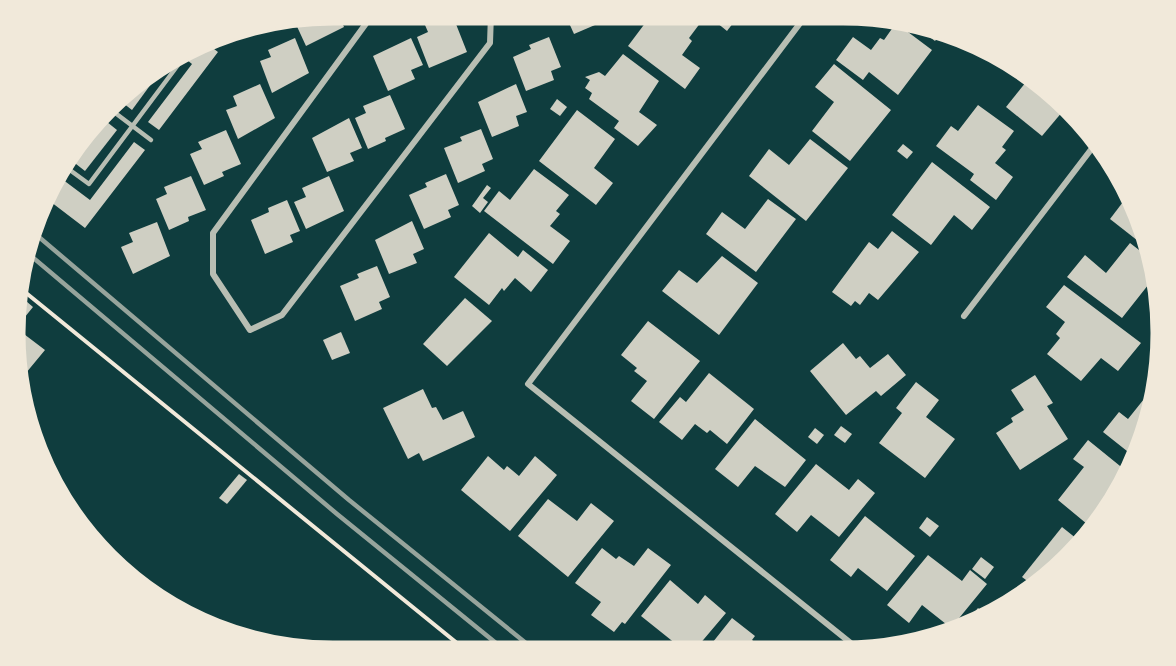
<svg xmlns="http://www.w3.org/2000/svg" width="1176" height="666" viewBox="0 0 1176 666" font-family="Roboto,sans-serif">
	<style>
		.building { fill: #cfcfc3 }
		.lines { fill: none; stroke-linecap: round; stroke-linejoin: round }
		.path { stroke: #f1e9da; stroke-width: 4 }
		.service { stroke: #b8beb3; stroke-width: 4.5 }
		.minor { stroke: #b8beb3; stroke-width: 6 }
		.rail { stroke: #97a49c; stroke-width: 4.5 }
		.rim { fill: none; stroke: #f1e9da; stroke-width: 3 }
	</style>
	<rect width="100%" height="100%" fill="#0f3d3e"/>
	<g class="building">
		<polygon points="338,14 344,27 306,46 294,20"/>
		<polygon points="452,14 467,52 429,68 417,37 428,32 425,25"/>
		<polygon points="565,14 599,14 602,22 574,34"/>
		<polygon points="652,14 691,14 701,22 689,38 692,41 682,55 700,68 685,89 628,46"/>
		<polygon points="706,14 740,14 727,31"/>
		<polygon points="896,23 932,50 898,95 869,72 863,80 836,60 853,37 871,50 880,38 884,40"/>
		<polygon points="912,24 944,30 935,41"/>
		<polygon points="549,37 561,67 551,71 554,80 526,91 513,57 531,49 529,45"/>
		<polygon points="295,38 309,73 272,93 260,61 271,57 268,50"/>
		<polygon points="411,38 423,65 411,70 415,79 388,91 373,56"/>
		<polygon points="206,43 218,52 159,130 148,122 192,64 182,56"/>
		<polygon points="623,54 659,81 639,112 657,125 638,146 614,128 619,121 589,99 592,93 585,88 590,80 585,77 599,72 605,76"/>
		<polygon points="834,64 891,110 850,161 812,131 834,102 815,87"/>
		<polygon points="165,65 132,110 119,100 139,79"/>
		<polygon points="1030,77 1063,111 1042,136 1006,107"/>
		<polygon points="260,84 275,118 238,139 226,110 237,106 233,96"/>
		<polygon points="516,84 527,112 516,116 519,126 492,137 478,102"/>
		<polygon points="390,95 405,129 385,138 386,141 368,149 355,118 366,113 363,106"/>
		<polygon points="557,99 567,107 560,116 550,109"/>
		<polygon points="978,105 1014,131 1002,147 1006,150 995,163 1013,177 996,200 970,180 974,174 936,146 951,126 958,131"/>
		<polygon points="577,110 615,139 594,168 613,183 596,205 539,161"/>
		<polygon points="102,118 117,130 85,171 67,157"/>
		<polygon points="349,118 362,148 350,153 354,161 327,172 312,138"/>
		<polygon points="481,129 493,159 482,164 485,171 458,183 444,148 462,141 460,137"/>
		<polygon points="226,130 241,164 222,172 224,176 204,185 190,154 202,149 198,142"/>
		<polygon points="810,139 848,168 806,221 749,176 769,149 789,165"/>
		<polygon points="134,142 145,150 85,228 47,199 58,176 90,200"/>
		<polygon points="903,144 913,152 907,159 897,151"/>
		<polygon points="932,162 990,207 972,230 954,215 931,245 892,215"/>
		<polygon points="534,169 569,195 556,211 560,214 550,226 570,241 553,264 484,211 499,191 510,200"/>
		<polygon points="446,174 459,205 448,210 451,217 424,229 409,195 427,187 425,183"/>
		<polygon points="191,176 206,210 188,217 189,221 169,230 156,199 167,194 164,187"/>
		<polygon points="329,176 344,211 306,229 294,202 306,197 302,188"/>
		<polygon points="487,185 491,188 483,198 488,202 480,213 472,206"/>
		<polygon points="1126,198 1147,248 1110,219"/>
		<polygon points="768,199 796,219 756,272 706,234 722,212 745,229"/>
		<polygon points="287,200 300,231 290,235 293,242 265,254 251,220 269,212 268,208"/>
		<polygon points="412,221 424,249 413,254 417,263 389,274 375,240"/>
		<polygon points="157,222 170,256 133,274 121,247 133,242 129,233"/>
		<polygon points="892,231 919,252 878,300 869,293 860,305 855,301 851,306 832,292 869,242 878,249"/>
		<polygon points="489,233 518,257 523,250 548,270 531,292 515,278 504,291 502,288 489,305 454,277"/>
		<polygon points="1130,243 1152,260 1156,275 1122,318 1067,277 1085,255 1106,273"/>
		<polygon points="722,256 758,283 719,335 662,291 679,270 697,283"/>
		<polygon points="377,266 390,297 379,302 382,309 355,321 340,286 359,278 357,274"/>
		<polygon points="1064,285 1141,343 1118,371 1101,358 1081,381 1047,354 1060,338 1056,334 1065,322 1046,307"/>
		<polygon points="19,295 33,307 16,328 45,350 21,379 14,333"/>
		<polygon points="465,298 492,321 447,366 423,344"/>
		<polygon points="648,321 700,361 654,419 631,401 647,381 634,371 637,368 621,355"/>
		<polygon points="341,332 350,353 332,360 323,340"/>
		<polygon points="843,343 856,359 860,356 870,368 888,354 906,375 881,396 876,391 846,415 810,371"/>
		<polygon points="709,373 754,409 727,444 710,430 707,433 695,424 682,440 659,422 680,397 686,402"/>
		<polygon points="1035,375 1053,403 1047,406 1068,439 1020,470 996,433 1013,422 1011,418 1024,410 1011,390"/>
		<polygon points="916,382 939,400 926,417 955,439 925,478 879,443 902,413 896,408"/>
		<polygon points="423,389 432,408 436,407 443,420 463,411 475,437 423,461 419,453 408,459 383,408"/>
		<polygon points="1152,389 1156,395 1132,455 1103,432 1119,412 1128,419"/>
		<polygon points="755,419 806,460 785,487 755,466 738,487 715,469"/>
		<polygon points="841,426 852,434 845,443 834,435"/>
		<polygon points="815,428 824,435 817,444 808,437"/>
		<polygon points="1088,440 1125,470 1109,510 1093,529 1058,500 1084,467 1073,459"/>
		<polygon points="488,456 504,470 507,466 519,476 535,456 557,475 510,531 461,490"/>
		<polygon points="816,464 849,490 858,479 875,493 839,537 811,515 797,532 775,514"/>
		<polygon points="239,474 247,480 227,504 219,498"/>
		<polygon points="548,499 577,521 591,503 614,521 568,577 518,536"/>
		<polygon points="865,516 915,556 887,591 858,568 851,577 830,560"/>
		<polygon points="927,517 939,526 930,537 919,528"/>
		<polygon points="1062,527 1082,543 1069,559 1034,586 1022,577"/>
		<polygon points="602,548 616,559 619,556 634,566 648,548 671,565 625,624 622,622 614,632 591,615 601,602 575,583"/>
		<polygon points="928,555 962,581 970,570 987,584 951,628 922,605 909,623 887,605"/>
		<polygon points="981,557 994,567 985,579 972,569"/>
		<polygon points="670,580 698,604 705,595 726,613 693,652 686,652 641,616"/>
		<polygon points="978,608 988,616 962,628"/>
		<polygon points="732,618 755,636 752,640 767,652 705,652"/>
	</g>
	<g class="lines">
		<polyline class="path" points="20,288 468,652"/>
		<g class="service">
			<polyline points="110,109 151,140"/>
			<polyline points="63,165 89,184 178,65 173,61"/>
			<polyline points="79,526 111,551 108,555"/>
		</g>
		<g class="minor">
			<polyline points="373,14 213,233 213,274 250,330 282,315 490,43 491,14"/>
			<polyline points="807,14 528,384 862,652"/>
			<polyline points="964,316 1096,143"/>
		</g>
		<g class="rail">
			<polyline points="33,232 349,500 537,652"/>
			<polyline points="24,250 337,514 507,652"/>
		</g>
	</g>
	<path d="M0 0H1176V666H0ZM333 24H843A309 309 0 0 1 1152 333V333A309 309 0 0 1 843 642H333A309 309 0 0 1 24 333V333A309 309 0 0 1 333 24Z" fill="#f1e9da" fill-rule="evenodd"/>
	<path class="rim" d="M333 24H843A309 309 0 0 1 1152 333V333A309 309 0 0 1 843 642H333A309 309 0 0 1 24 333V333A309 309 0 0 1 333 24Z"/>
</svg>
